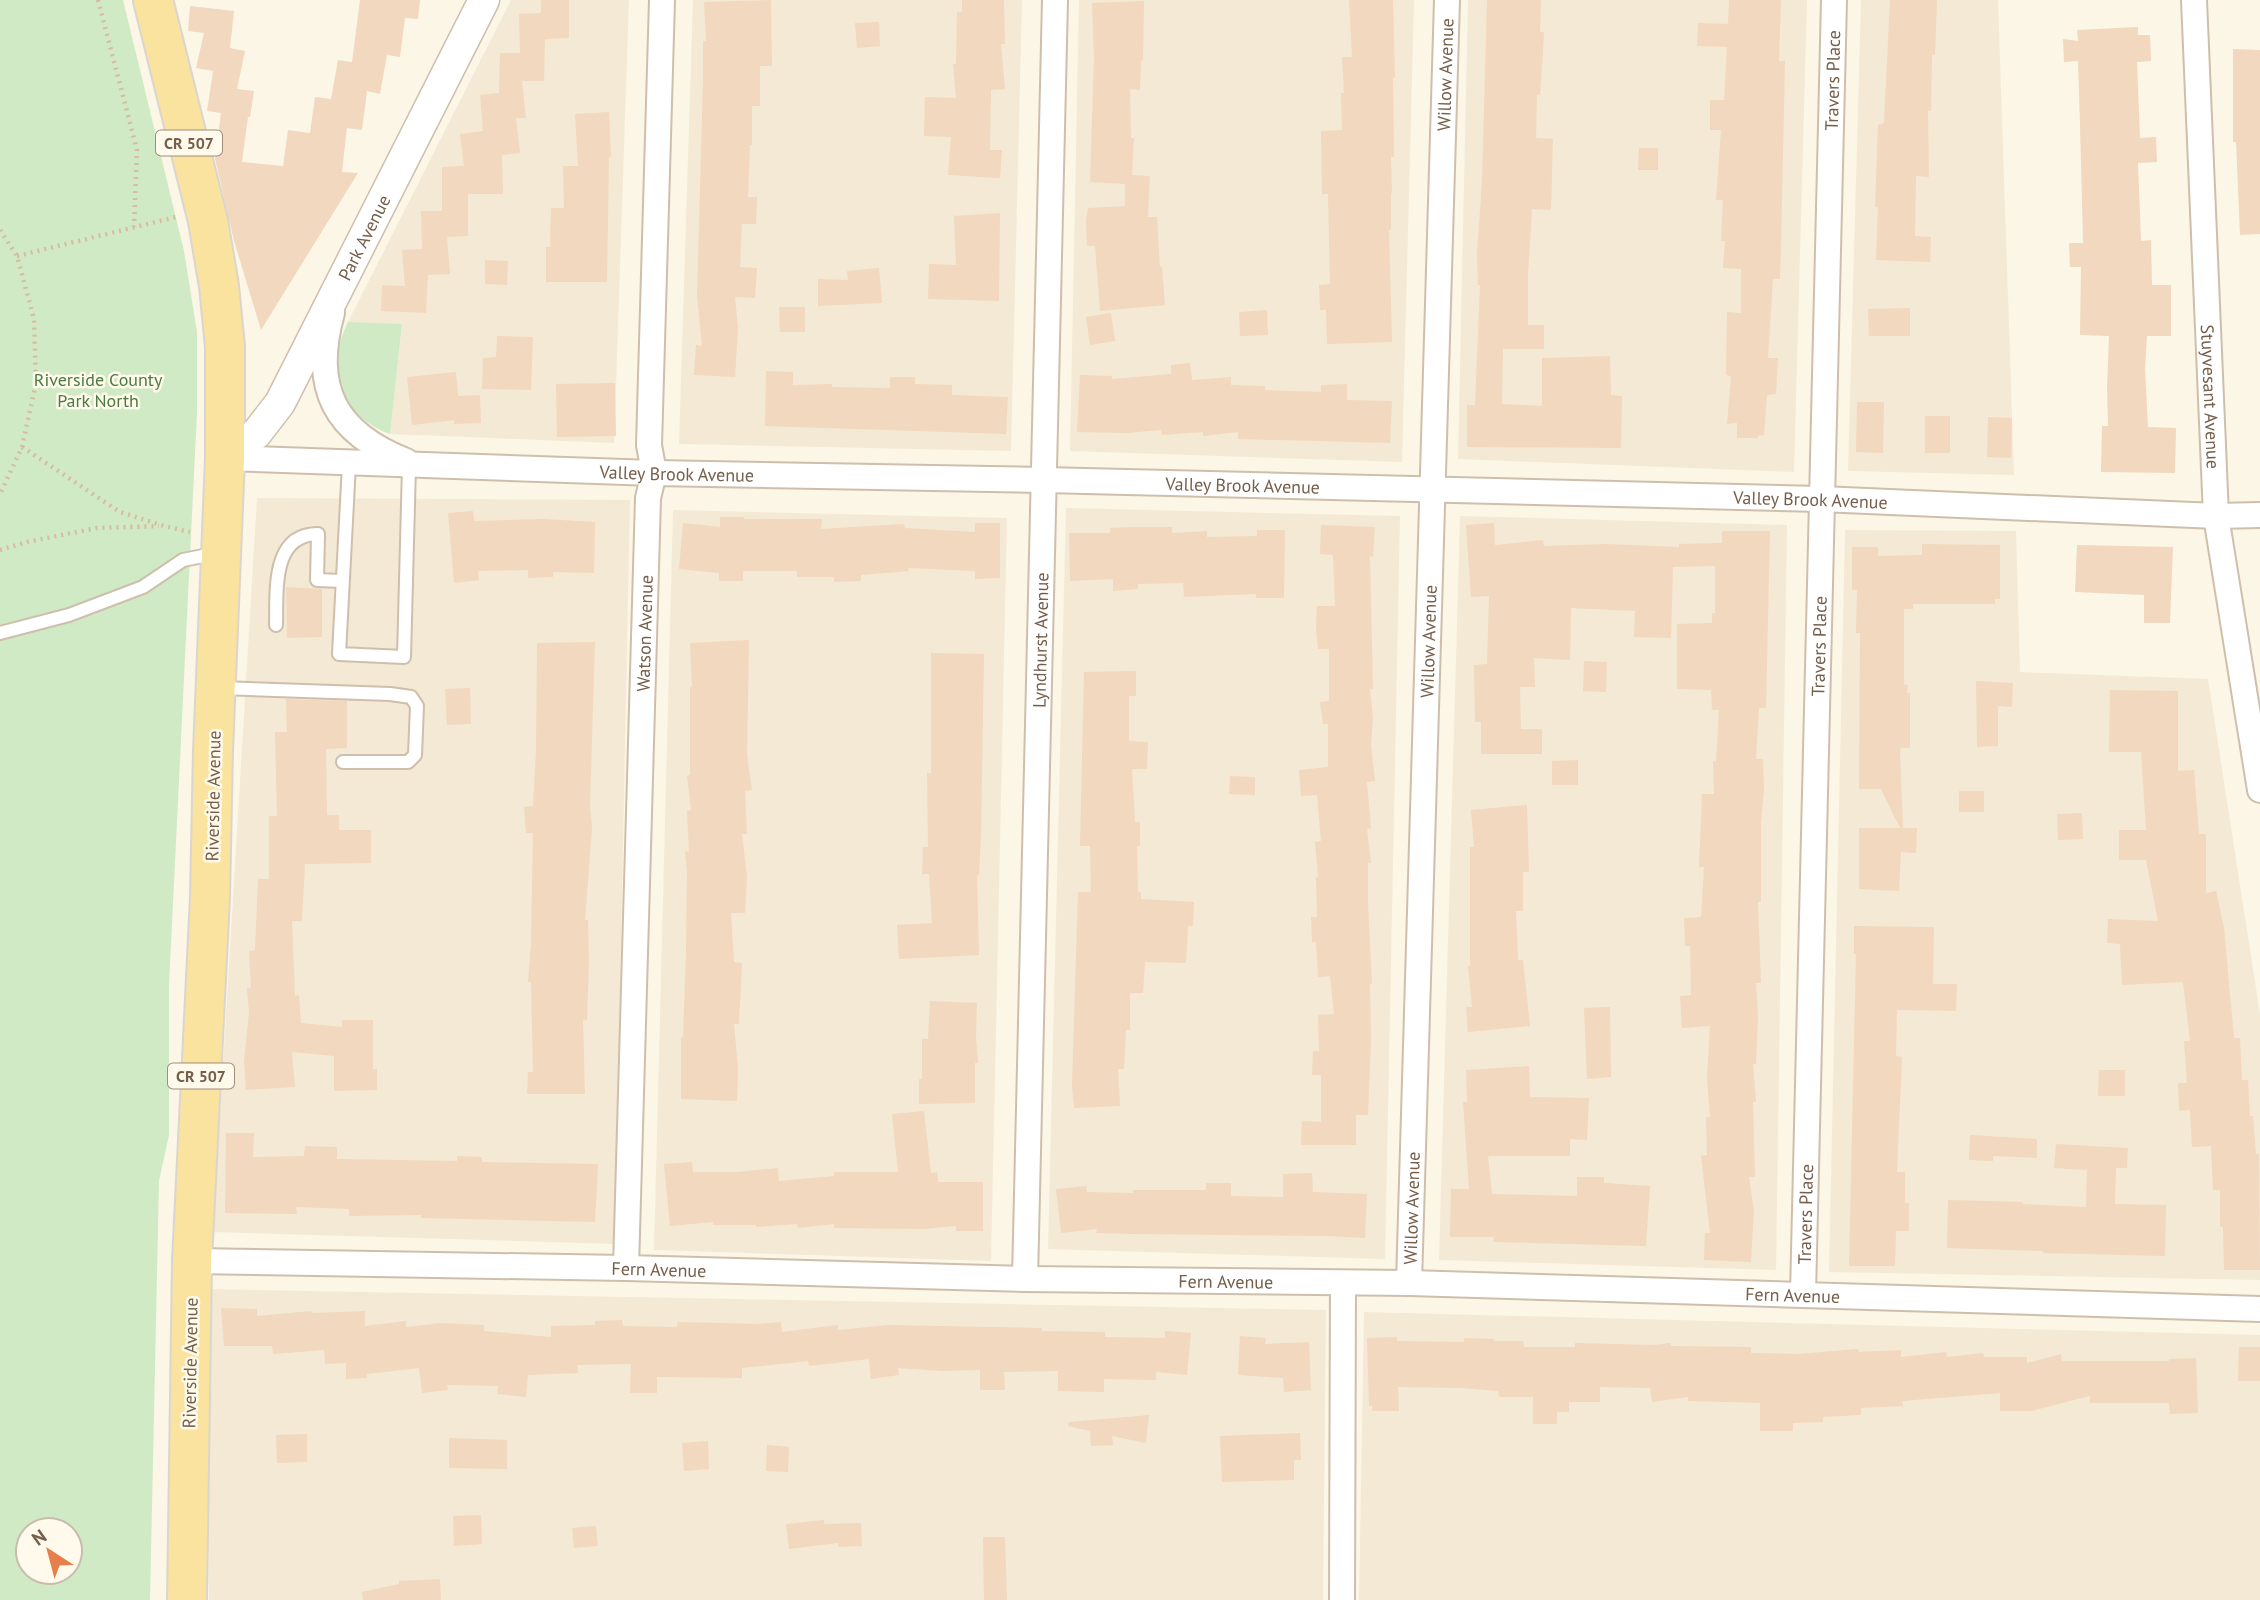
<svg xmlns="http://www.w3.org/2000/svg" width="2260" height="1600" viewBox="0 0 2260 1600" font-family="'PT Sans',sans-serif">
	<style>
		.residential { fill: #f4e9d4 }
		.green { fill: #cfeac4; fill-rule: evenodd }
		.building { fill: #f1d8be }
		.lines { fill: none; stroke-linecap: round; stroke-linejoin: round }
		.service-casing { stroke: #cebfac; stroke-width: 16 }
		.minor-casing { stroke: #cebfac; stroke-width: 28 }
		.tertiary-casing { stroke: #cebfac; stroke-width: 33 }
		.primary-casing { stroke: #dbd5d0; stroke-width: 42 }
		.path { stroke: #d7bca1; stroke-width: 4.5; stroke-dasharray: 2 5; stroke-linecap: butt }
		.service { stroke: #fff; stroke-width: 12 }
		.minor { stroke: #fff; stroke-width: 24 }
		.tertiary { stroke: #fff; stroke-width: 30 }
		.primary { stroke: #fae39f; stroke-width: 38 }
		.labels { text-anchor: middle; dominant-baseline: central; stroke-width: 5; stroke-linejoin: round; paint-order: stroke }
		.shield { fill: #fffaec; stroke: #9e8e7b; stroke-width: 2 }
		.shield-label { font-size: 16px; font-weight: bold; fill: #755f4b }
		.street-label { font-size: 18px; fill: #755f4b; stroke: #fffaec }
		.park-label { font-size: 18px; fill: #4c7b42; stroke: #fffaec }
	</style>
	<rect width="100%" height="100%" fill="#fcf6e6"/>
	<g class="residential">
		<polygon points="511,0 629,0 614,443 390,434 402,325 348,322"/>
		<polygon points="693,0 1022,0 1011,451 679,444"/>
		<polygon points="1079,0 1414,0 1402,462 1070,451"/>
		<polygon points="1468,0 1807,0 1794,472 1458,459"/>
		<polygon points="1861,0 1998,0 2014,475 1848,471"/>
		<polygon points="257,498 630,500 615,1244 213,1232"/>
		<polygon points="1066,508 1400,516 1385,1259 1048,1249"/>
		<polygon points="673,510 1007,518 991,1261 654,1250"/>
		<polygon points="1460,516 1787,525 1776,1270 1439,1260"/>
		<polygon points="1845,530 2016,531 2020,672 2208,679 2260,1014 2260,1280 1829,1272"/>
		<polygon points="206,1289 1326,1310 1323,1600 209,1600"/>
		<polygon points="1364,1312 2260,1335 2260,1600 1359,1600"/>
	</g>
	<g class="green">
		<path d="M0,0H123L184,251L197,332V412L169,985V1135L159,1181L150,1600H0ZM28,1530H70V1572H28Z"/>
		<path d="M348,322L402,324L390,434C339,415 324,369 348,322Z"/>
	</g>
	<g class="building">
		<polygon points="360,0 420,0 418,19 405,18 400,57 387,55 380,94 367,91 362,130 347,128 342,172 358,173 261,330 234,241 215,159 221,113 207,111 213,71 196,68 204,33 188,31 190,6 234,11 230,48 245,51 237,89 254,91 250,117 248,117 242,162 283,166 288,130 310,133 315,97 331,99 338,60 352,62"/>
		<polygon points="541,0 569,0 569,38 545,39 544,81 522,81 526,118 516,118 520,153 502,155 503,194 468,194 468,236 447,237 450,274 428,275 426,313 381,311 382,285 405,286 402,250 422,249 421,211 442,211 442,167 464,166 460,134 483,131 480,95 499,93 500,53 520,53 519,14 541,13"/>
		<polygon points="771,0 772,66 760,66 760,106 752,106 752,145 750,145 748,197 757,197 756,224 742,224 740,267 757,268 755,298 735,297 738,328 735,377 694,375 696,345 702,346 697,296 703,80 703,41 706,41 704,2"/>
		<polygon points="962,0 1004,0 1005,44 1001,44 1005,89 991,90 990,150 1002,150 1000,178 948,175 951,137 924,136 925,97 956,98 953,64 956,64 957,12 962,12"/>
		<polygon points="1349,0 1393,0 1395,78 1393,78 1394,157 1391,157 1392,193 1391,193 1391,230 1389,230 1392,342 1327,344 1326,310 1320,310 1319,285 1330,284 1328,194 1322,194 1321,131 1342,130 1341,93 1344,93 1342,57 1352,57"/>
		<polygon points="1487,0 1541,0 1540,32 1544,32 1543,50 1540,95 1537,95 1536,138 1553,139 1551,210 1532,209 1528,273 1528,325 1544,325 1544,349 1503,349 1502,404 1542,406 1542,358 1610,356 1611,395 1622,396 1621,448 1467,447 1467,405 1475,405 1480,285 1478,285 1477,254 1482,181"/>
		<polygon points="1729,0 1781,0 1779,61 1785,61 1781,245 1780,279 1773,279 1768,358 1778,358 1776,394 1767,395 1764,435 1758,436 1758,438 1737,438 1737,423 1727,424 1731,376 1726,375 1727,312 1741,313 1741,269 1723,268 1725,241 1721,241 1723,200 1716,200 1721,130 1710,130 1710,100 1724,100 1727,47 1697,46 1698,23 1728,24"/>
		<polygon points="1890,0 1937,0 1935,55 1932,55 1931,111 1928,111 1929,177 1916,176 1915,236 1931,237 1930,262 1876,260 1878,207 1875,207 1878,125 1884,123"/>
		<polygon points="1144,1 1143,61 1141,60 1140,90 1130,89 1131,138 1134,138 1132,175 1150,176 1148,217 1157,217 1160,267 1162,266 1165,305 1100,311 1095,246 1087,246 1086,220 1088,208 1125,206 1125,184 1090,182 1094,58 1092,3"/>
		<polygon points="879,22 880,46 857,48 855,23"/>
		<polygon points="2138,27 2138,35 2150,35 2151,61 2137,62 2140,138 2156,137 2157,162 2138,163 2141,241 2151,240 2152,285 2171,285 2171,336 2147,336 2145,369 2148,427 2176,428 2175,473 2101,472 2102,426 2108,426 2107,387 2109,336 2080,335 2081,267 2070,267 2069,243 2083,243 2080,125 2078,61 2064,62 2063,39 2078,41 2077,30"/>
		<polygon points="2233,49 2260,50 2260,234 2240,235 2236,142 2233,142"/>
		<polygon points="609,112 611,157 609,157 607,282 546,282 546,247 550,247 551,208 564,208 563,166 578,166 575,114"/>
		<polygon points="1639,148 1658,148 1658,170 1638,170"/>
		<polygon points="1000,213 999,301 928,299 929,264 956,265 954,216"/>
		<polygon points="485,260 508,261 507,285 485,284"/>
		<polygon points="879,268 882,303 818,306 818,279 848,280 847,271"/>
		<polygon points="779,307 805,307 805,332 780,332"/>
		<polygon points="1910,308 1910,336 1869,336 1868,309"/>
		<polygon points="1267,310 1268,335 1240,336 1239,312"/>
		<polygon points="1111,313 1115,341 1090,345 1086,317"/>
		<polygon points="497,336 533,337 531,390 482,389 483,358 496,357"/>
		<polygon points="1190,363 1192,380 1231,377 1231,385 1265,386 1265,390 1321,392 1321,385 1347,384 1347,400 1392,401 1390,443 1238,439 1238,432 1203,436 1203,432 1162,435 1161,430 1126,433 1077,432 1080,375 1112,376 1112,379 1171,374 1171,365"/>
		<polygon points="766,371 793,372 793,385 832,384 832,387 890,388 890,377 915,377 915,384 952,385 952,395 1008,397 1006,434 765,426"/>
		<polygon points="456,372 458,396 480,395 481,423 454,424 454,420 412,425 407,377"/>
		<polygon points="615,383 616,436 557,437 556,384"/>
		<polygon points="1857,402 1884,402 1883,453 1856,452"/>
		<rect x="1925" y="416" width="25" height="37"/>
		<polygon points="1988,417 2012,418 2011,458 1987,457"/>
		<polygon points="473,511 474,521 544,519 595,522 594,573 553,572 553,577 528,578 528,570 478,571 479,580 454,583 448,513"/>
		<polygon points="720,517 744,517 744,519 822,519 821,529 904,524 905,528 975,532 975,523 1000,523 1000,578 975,579 975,571 908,568 909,571 861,575 861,581 834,582 834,577 797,577 797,571 743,571 743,581 719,581 719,573 679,569 683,523 720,527"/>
		<polygon points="1494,523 1495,545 1543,540 1544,546 1605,544 1679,547 1679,544 1722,543 1722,531 1770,531 1766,708 1759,708 1756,759 1763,759 1764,791 1761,822 1761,902 1758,902 1761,983 1756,983 1758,1016 1756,1064 1753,1064 1756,1102 1753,1102 1755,1177 1749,1177 1754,1211 1751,1262 1704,1260 1705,1233 1710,1233 1701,1156 1707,1155 1706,1117 1710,1117 1707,1079 1710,1026 1682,1028 1680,996 1691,995 1690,946 1685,946 1684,918 1701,917 1704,867 1699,867 1702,794 1714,794 1713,761 1716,761 1719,710 1712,710 1711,690 1677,689 1677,624 1712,623 1712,613 1715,613 1715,566 1673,567 1671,638 1634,637 1635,611 1571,608 1570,660 1534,658 1535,687 1520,687 1521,729 1542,729 1542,754 1481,754 1481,722 1475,722 1474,665 1487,664 1489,596 1471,597 1466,525"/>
		<polygon points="1321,525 1375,527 1373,557 1370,556 1373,689 1370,689 1373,718 1371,745 1375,781 1367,782 1371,828 1367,829 1371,863 1368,863 1368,904 1372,984 1370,984 1371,1039 1368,1115 1356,1115 1356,1145 1301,1145 1302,1121 1321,1122 1321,1075 1312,1075 1313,1051 1319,1051 1318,1015 1334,1014 1330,976 1318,977 1316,942 1312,942 1311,917 1317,917 1316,877 1318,877 1315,842 1321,841 1317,795 1301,796 1299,770 1328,767 1328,724 1323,724 1320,702 1329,701 1329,649 1318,649 1316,627 1317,606 1335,606 1333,555 1320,554"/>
		<polygon points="1130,527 1172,527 1172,533 1207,531 1207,537 1257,536 1257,530 1285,530 1284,598 1256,598 1256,594 1184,597 1183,583 1138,584 1138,589 1113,591 1113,579 1070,581 1069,533 1110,533 1110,528"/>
		<polygon points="1922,544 2000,545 2000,599 1995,599 1995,604 1913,604 1913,609 1904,609 1904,684 1908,685 1907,693 1910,693 1910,748 1901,748 1900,752 1903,828 1917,828 1916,853 1901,852 1899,891 1859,889 1859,828 1900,828 1881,789 1859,789 1860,633 1856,633 1857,590 1852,590 1852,547 1878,547 1878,556 1922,555"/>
		<polygon points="2077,545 2173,547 2170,623 2144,623 2144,595 2075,592"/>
		<polygon points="286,587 322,589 322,637 287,638"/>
		<polygon points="749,640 747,755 752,790 745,791 747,834 742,834 747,877 745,913 731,913 734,962 742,963 739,1024 734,1024 738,1069 737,1101 681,1099 681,1037 683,1037 686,952 687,871 685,852 689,851 687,811 691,810 687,776 690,775 690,687 692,687 690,643"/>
		<polygon points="595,642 590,806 592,828 585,920 588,920 589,961 587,1020 583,1020 585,1094 527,1094 528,1072 533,1072 531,982 528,982 531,942 533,833 526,833 524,807 533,806 536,750 537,643"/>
		<polygon points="931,653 984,654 981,837 979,875 977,875 979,955 899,959 897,925 932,923 929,874 922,874 923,847 928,847 927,773 931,773"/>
		<polygon points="1584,661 1607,662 1606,692 1583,691"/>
		<polygon points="1136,671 1136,696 1129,696 1129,741 1148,742 1147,769 1132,769 1135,822 1140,822 1140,846 1137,846 1138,892 1141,892 1141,899 1194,902 1193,926 1188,926 1186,963 1145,962 1143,993 1130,993 1130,1030 1126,1030 1124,1069 1118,1069 1120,1106 1074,1108 1072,1085 1078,892 1091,892 1090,846 1080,846 1084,672"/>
		<polygon points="1976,681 2013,683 2012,707 1998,706 1998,746 1977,747"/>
		<polygon points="470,688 471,724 447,725 445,689"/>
		<polygon points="2110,690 2178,691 2178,771 2194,770 2199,834 2206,834 2206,893 2216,891 2224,928 2234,1038 2240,1038 2242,1080 2248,1080 2250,1116 2253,1116 2256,1154 2259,1154 2260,1270 2224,1270 2223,1227 2220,1227 2220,1190 2213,1190 2211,1146 2192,1147 2190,1110 2179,1111 2178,1083 2187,1083 2184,1041 2190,1041 2183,982 2122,985 2120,944 2107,943 2108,919 2158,921 2146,860 2119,860 2119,830 2146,830 2141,752 2109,752"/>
		<polygon points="286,699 347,701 347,748 326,749 327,815 339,815 339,830 371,830 371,863 305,864 302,921 292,921 295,996 299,995 301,1023 342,1027 342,1020 373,1020 373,1069 377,1069 377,1090 334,1091 334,1056 292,1052 295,1087 246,1090 244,1062 249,1012 247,988 251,988 249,951 255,950 258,879 269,879 269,816 277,816 275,732 287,732"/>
		<polygon points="1578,760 1578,785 1552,785 1552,761"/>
		<polygon points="1230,776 1255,777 1255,795 1229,794"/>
		<rect x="1959" y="791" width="25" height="21"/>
		<polygon points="1527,805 1529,872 1523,872 1523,911 1516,911 1518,960 1523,960 1530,1026 1468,1032 1466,1007 1472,1007 1468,966 1470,966 1470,847 1474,847 1471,810"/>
		<polygon points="2082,813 2083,839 2058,840 2057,814"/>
		<polygon points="1854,926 1934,927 1933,984 1957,984 1956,1011 1897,1010 1896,1056 1902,1057 1897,1172 1905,1172 1905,1203 1909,1203 1909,1231 1896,1231 1895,1266 1849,1266 1856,954 1854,954"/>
		<polygon points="930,1001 977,1003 976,1038 978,1063 975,1063 975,1103 919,1104 919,1079 922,1079 922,1039 928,1039"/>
		<polygon points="1610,1007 1611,1077 1587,1079 1584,1008"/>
		<polygon points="1529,1066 1530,1097 1589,1098 1587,1140 1570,1139 1570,1156 1488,1156 1492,1194 1577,1196 1577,1177 1604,1177 1604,1183 1650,1186 1646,1246 1493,1242 1494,1237 1450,1237 1451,1189 1469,1189 1463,1102 1467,1102 1466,1070"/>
		<polygon points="2099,1070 2125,1070 2125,1096 2098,1096"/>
		<polygon points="924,1111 931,1173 937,1172 938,1182 983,1182 983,1231 956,1231 956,1226 924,1229 834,1228 834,1224 798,1228 797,1224 756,1227 756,1225 713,1225 713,1222 670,1226 664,1164 692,1162 693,1172 737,1172 778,1168 779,1181 834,1176 834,1172 898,1172 892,1114"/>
		<polygon points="226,1133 254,1133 253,1157 304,1156 305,1146 337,1147 337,1159 457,1161 457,1156 482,1157 482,1162 598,1164 595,1222 421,1218 421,1215 349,1216 349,1209 296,1207 297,1214 225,1213"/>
		<polygon points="1970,1135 2037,1139 2037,1158 1993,1156 1993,1161 1969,1160"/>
		<polygon points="2056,1144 2128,1148 2127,1168 2116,1168 2115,1204 2166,1205 2165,1256 2043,1253 2043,1251 1947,1248 1948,1200 2023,1202 2023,1204 2086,1207 2087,1170 2054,1168"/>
		<polygon points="1312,1173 1313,1192 1367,1194 1365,1238 1328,1236 1133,1234 1096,1233 1097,1229 1061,1233 1056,1189 1086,1186 1087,1192 1133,1193 1133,1190 1206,1190 1206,1183 1231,1183 1231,1196 1283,1197 1283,1174"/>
		<polygon points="221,1308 257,1309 257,1316 311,1311 312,1313 365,1311 365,1326 406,1321 406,1327 441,1323 484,1325 484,1331 551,1337 551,1326 595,1325 595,1321 622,1320 623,1326 677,1327 678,1322 760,1324 781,1322 782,1332 838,1325 838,1330 888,1325 1042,1328 1042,1331 1105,1332 1105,1337 1165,1338 1165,1331 1191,1333 1187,1375 1156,1372 1156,1380 1104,1379 1104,1392 1058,1391 1058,1371 1004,1372 1005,1390 980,1390 980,1370 943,1371 898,1368 899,1375 871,1379 869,1359 809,1366 808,1361 742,1368 742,1378 657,1377 657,1393 630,1393 631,1364 577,1365 578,1373 528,1375 526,1397 497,1394 498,1386 447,1385 448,1390 422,1393 419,1368 367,1374 367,1378 346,1379 346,1363 325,1364 324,1350 273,1354 272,1346 224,1346"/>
		<polygon points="1240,1336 1266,1338 1265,1344 1309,1342 1311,1390 1284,1392 1283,1378 1238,1375"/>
		<polygon points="1397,1337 1397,1341 1464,1342 1464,1338 1494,1339 1494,1341 1523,1341 1524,1347 1575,1347 1575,1343 1655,1345 1670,1343 1671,1346 1751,1347 1751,1353 1798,1354 1858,1349 1859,1352 1901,1350 1901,1357 1946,1352 1947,1357 1983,1353 1984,1357 2027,1357 2027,1363 2061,1354 2062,1361 2169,1361 2169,1359 2196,1358 2198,1413 2170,1414 2169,1403 2090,1403 2090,1396 2031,1411 2000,1411 2000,1393 1902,1401 1903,1406 1861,1408 1861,1415 1823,1417 1823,1422 1793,1423 1793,1431 1760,1431 1760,1403 1688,1401 1688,1397 1652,1402 1650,1388 1600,1387 1600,1402 1569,1402 1569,1412 1557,1412 1557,1424 1533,1424 1533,1397 1499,1397 1498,1391 1462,1388 1398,1387 1399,1411 1372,1411 1372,1406 1369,1406 1367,1338"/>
		<polygon points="2239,1347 2260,1347 2260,1381 2238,1381"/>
		<polygon points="1149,1415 1146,1443 1112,1436 1113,1445 1091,1446 1090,1431 1068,1426 1069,1422"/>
		<polygon points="1300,1433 1301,1460 1294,1460 1294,1480 1222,1482 1220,1436"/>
		<polygon points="307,1434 307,1462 277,1463 276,1435"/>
		<polygon points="449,1438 507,1440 507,1469 449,1468"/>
		<polygon points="708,1441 709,1469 684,1471 682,1443"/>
		<polygon points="767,1445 789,1447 788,1472 766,1471"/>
		<polygon points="481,1515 482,1544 454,1546 453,1516"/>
		<polygon points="824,1520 824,1524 861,1523 862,1546 838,1547 838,1543 789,1549 786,1524"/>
		<polygon points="596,1526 598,1546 574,1548 572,1528"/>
		<polygon points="983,1537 1005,1537 1007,1600 984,1600"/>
		<polygon points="440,1579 441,1600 363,1600 362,1592 399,1584 399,1581"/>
	</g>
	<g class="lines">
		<defs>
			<g id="service">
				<polyline points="349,464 339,654 404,657 409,466"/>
				<path d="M276,625C277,591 271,534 318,534L317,580L342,581"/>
				<polyline points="0,633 69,615 143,587 183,560 218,553"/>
				<polyline points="220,688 390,694 411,697 417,706 415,755 408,762 343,762"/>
			</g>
			<g id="minor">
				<path id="s1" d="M2194,0L2216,516L2260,790"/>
				<path d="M332,313C311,388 335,433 406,461"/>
				<path id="s2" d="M225,458L654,473L1044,480L1821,499L2216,516L2260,515"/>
				<path id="s3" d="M192,1261L626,1268L1025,1279L1409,1283L2260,1309"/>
				<path id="s4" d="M626,1268L648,498L654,473L649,445L662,0"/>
				<path id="s5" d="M1025,1279L1055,0"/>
				<path id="s6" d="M1409,1283L1447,0"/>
				<path id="s7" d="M1803,1294L1834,0"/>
				<polyline points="1342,1600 1343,1283"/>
			</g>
			<g id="tertiary">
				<path id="s8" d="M225,458L256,434L280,403L484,0"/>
			</g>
			<polyline id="primary" points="153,0 208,221 219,286 225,347 225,458 213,751 210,897 192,1261 187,1600"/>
		</defs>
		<use href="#service" class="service-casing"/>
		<use href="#minor" class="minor-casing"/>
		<use href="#tertiary" class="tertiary-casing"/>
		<use href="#primary" class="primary-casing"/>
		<g class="path">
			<polyline points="98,0 137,150 134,227"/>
			<polyline points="0,230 17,256 34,319 36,383 22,447 0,494"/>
			<polyline points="17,256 176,217"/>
			<polyline points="22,447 120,512 164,526 190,532"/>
			<polyline points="0,550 27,542 97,528 159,526"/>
		</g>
		<use href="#service" class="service"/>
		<use href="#minor" class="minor"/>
		<use href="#tertiary" class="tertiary"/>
		<use href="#primary" class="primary"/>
	</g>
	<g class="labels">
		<g class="shield">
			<rect x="156" y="130.5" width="66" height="25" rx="5"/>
			<rect x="168" y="1063.5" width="66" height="25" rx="5"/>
		</g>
		<g class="shield-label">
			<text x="189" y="143">CR 507</text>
			<text x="201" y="1076">CR 507</text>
		</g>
		<g class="street-label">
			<text stroke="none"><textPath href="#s6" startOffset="1209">Willow Avenue</textPath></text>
			<text stroke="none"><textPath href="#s7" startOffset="1214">Travers Place</textPath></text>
			<text stroke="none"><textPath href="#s8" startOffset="264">Park Avenue</textPath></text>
			<text stroke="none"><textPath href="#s1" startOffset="397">Stuyvesant Avenue</textPath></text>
			<text stroke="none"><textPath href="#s2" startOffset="452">Valley Brook Avenue</textPath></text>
			<text stroke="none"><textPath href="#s2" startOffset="1018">Valley Brook Avenue</textPath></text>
			<text stroke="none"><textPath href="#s2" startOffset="1586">Valley Brook Avenue</textPath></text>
			<text stroke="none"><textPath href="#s4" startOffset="635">Watson Avenue</textPath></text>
			<text stroke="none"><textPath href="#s5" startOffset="639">Lyndhurst Avenue</textPath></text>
			<text stroke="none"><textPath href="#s6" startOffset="642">Willow Avenue</textPath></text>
			<text stroke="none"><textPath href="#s7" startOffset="648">Travers Place</textPath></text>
			<text transform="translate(213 796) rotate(-89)">Riverside Avenue</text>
			<text stroke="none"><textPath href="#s6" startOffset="75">Willow Avenue</textPath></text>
			<text stroke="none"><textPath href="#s7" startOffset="80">Travers Place</textPath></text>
			<text stroke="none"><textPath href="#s3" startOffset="467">Fern Avenue</textPath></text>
			<text stroke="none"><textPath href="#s3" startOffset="1034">Fern Avenue</textPath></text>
			<text stroke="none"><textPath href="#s3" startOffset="1601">Fern Avenue</textPath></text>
			<text transform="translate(190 1363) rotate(-89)">Riverside Avenue</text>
		</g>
		<g class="park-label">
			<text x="98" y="379">Riverside County<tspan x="98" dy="21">Park North</tspan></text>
		</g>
	</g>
	<g transform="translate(49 1551) rotate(324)"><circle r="33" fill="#fffaec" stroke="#c8bcac" stroke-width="2"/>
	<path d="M0-5L12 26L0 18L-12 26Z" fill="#e5804c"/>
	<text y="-10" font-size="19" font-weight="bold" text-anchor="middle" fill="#755f4b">N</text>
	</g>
</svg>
